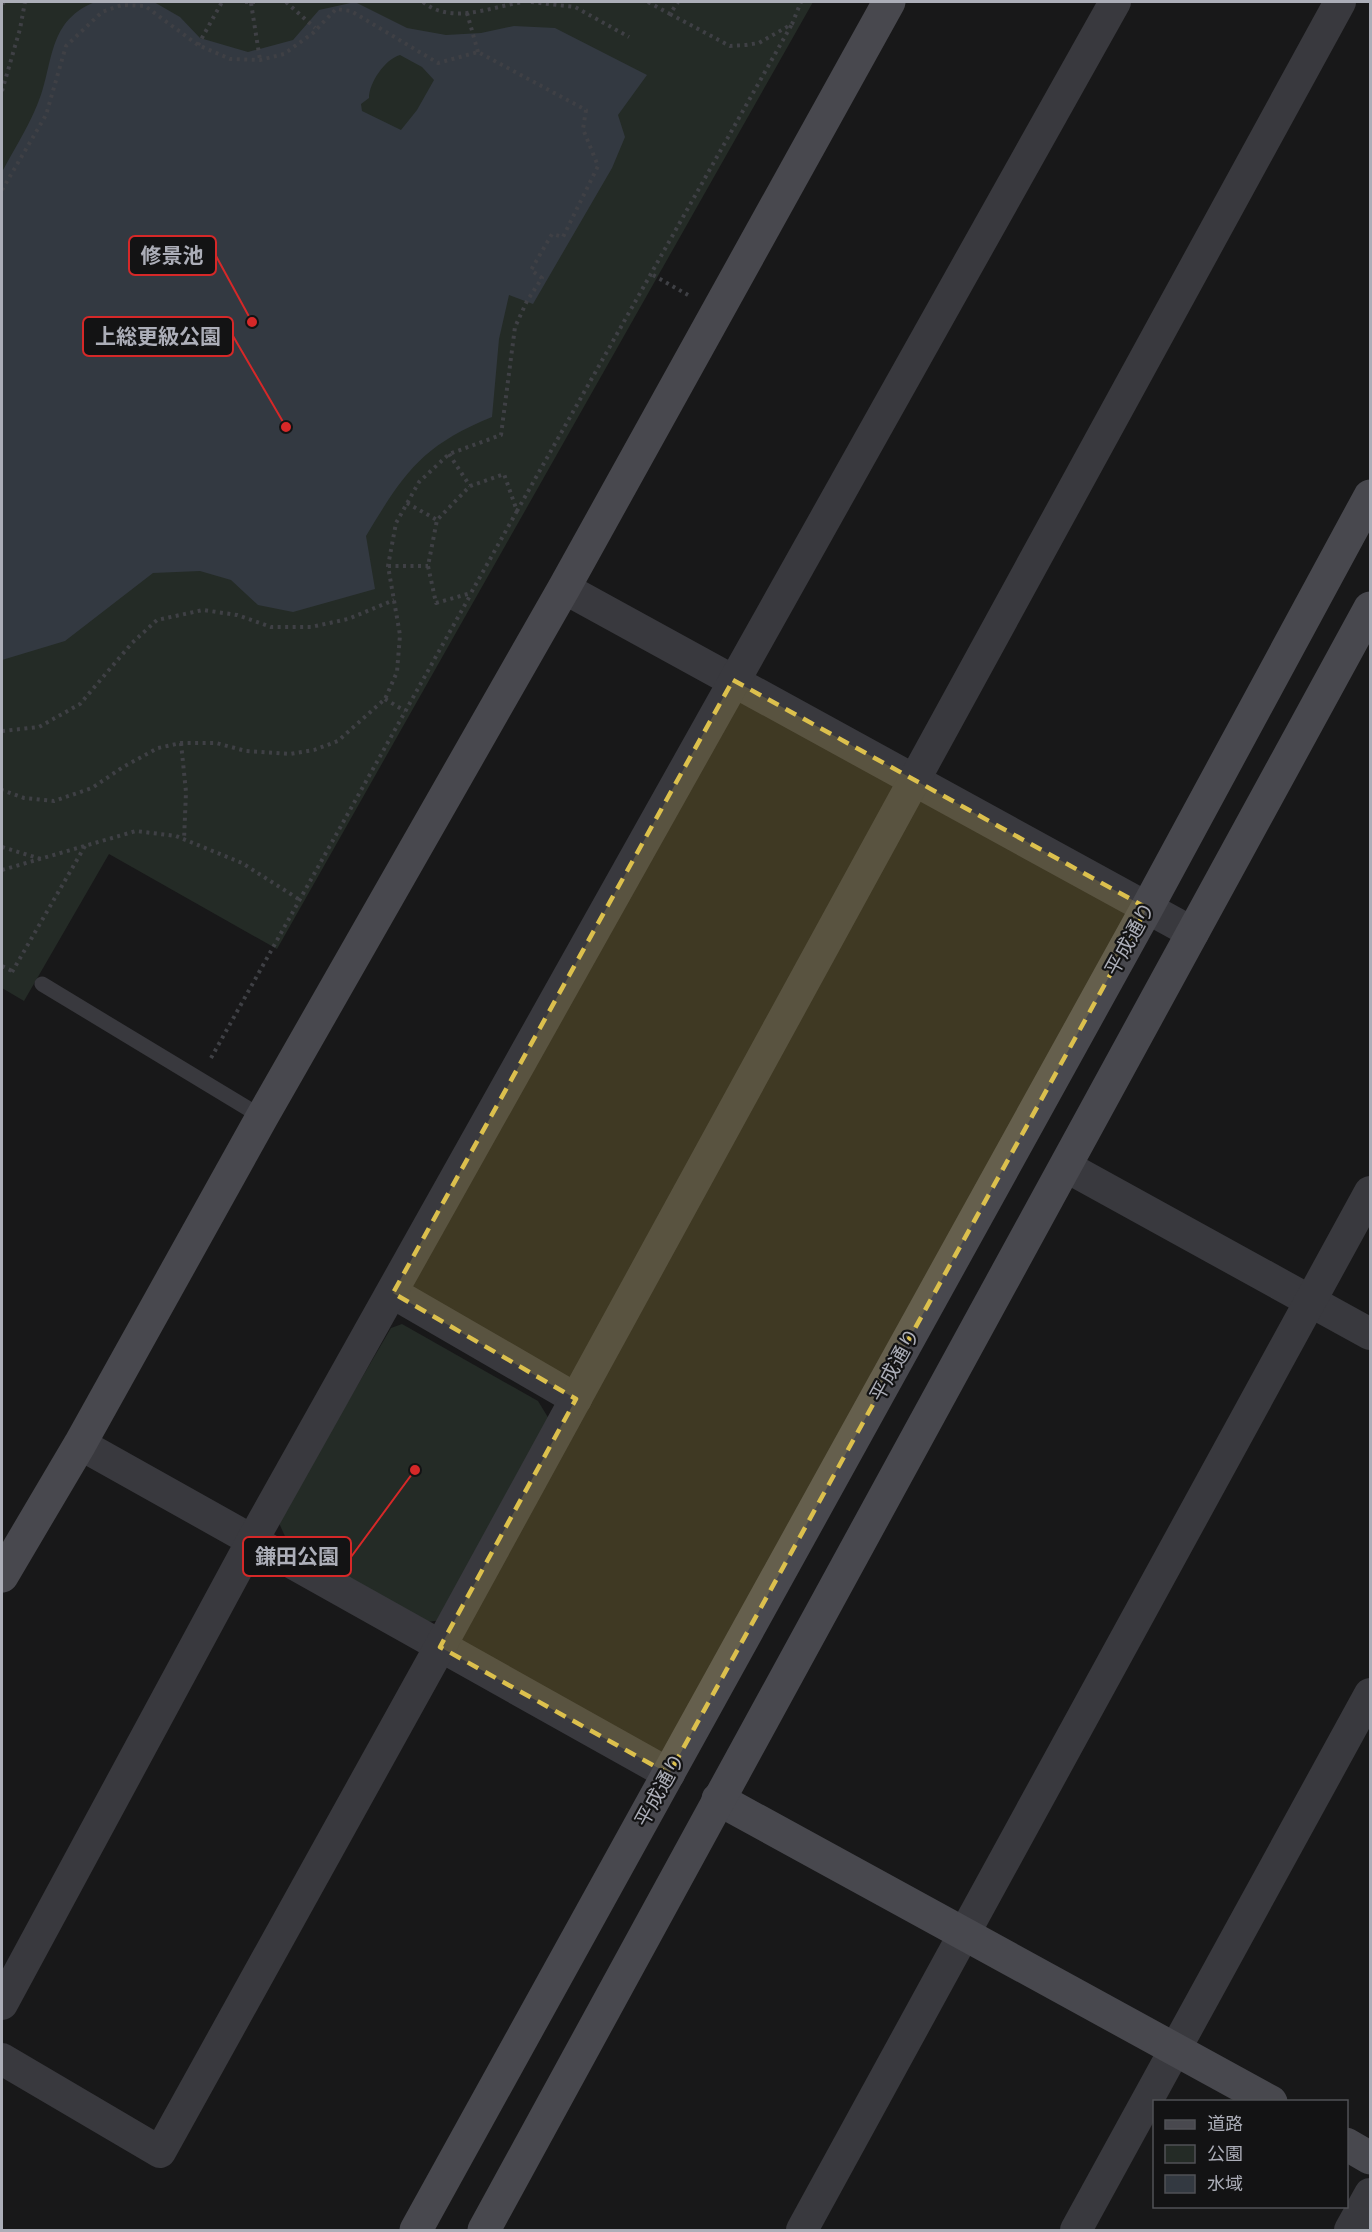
<svg xmlns="http://www.w3.org/2000/svg" width="1372" height="2232" viewBox="0 0 1372 2232" font-family="'Nunito Sans','Noto Sans JP',sans-serif">
	<style>
		.green { fill: #242b26 }
		.water { fill: #333941; fill-rule: evenodd }
		.lines { fill: none; stroke-linecap: round; stroke-linejoin: round }
		.path { stroke: #3f4045; stroke-width: 4; stroke-dasharray: 3 4.5; stroke-linecap: butt }
		.lane { stroke: #39393e; stroke-width: 15 }
		.street { stroke: #39393e; stroke-width: 32 }
		.secondary { stroke: #48484e; stroke-width: 33 }
		.marked { fill: #dcc04d; fill-opacity: 0.2; stroke: #dcc04d; stroke-width: 4.5; stroke-dasharray: 12 8; stroke-linejoin: round }
		.labels { text-anchor: middle; dominant-baseline: central; stroke-width: 4.5; stroke-linejoin: round; paint-order: stroke }
		.street-label { font-size: 20px; fill: #acaeb8; stroke: #131314 }
		.leader { fill: none; stroke: #d62828; stroke-width: 2 }
		.callout-dot { fill: #d62828; stroke: #131314; stroke-width: 2 }
		.callout { fill: #131314; stroke: #d62828; stroke-width: 2 }
		.callout-label { font-size: 21px; text-anchor: middle; font-weight: bold; fill: #acaeb8 }
	</style>
	<rect width="100%" height="100%" fill="#181819"/>
	<g class="green">
		<polygon points="2,2 813,2 277,949 109,854 24,1001 2,988"/>
		<polygon points="402,1324 538,1401 549,1419 442,1620 427,1622 289,1545 278,1521 391,1328"/>
	</g>
	<path class="water" d="M95,2H154L180,17L200,38L248,52L293,40L319,10L355,2L407,28L446,35L481,33L514,26L555,28L647,75L618,115L625,137L612,168L533,304L509,295L499,339L492,417C421,446 404,473 366,536L375,589L293,612L258,605L231,580L200,571L153,573L65,641L2,660V172C13,151 26,131 35,110C55,69 44,22 95,2ZM400,55L422,67L434,80L417,110L401,130L362,111L361,104L369,98C369,83 385,59 400,55Z"/>
	<g class="lines">
		<g class="path">
			<polyline points="245,2 255,2"/>
			<polyline points="286,2 315,28"/>
			<path d="M423,2C452,25 490,7 523,2"/>
			<polyline points="531,2 575,7 629,37"/>
			<polyline points="648,2 670,14 678,2"/>
			<polyline points="2,3 9,2"/>
			<polyline points="251,3 260,60"/>
			<polyline points="467,13 478,52"/>
			<polyline points="670,14 730,46 746,45 759,43 792,24 801,2"/>
			<polyline points="198,45 222,2"/>
			<polyline points="2,91 20,29 25,2"/>
			<polyline points="2,190 46,115 66,46 102,12 122,5 145,6 198,45 230,59 260,60 284,54 313,33 336,9 351,11 438,63 478,52 586,110 583,129 598,166 563,237 552,234 531,270 542,278 527,301 515,327 501,435 449,454 419,482 396,523 388,566 400,635 397,672 385,699 338,741 314,750 290,754 246,751 216,743 181,743 158,748 123,767 92,788 54,801 24,798 2,790"/>
			<polyline points="653,275 688,295"/>
			<polyline points="449,454 470,486"/>
			<polyline points="407,503 437,520"/>
			<polyline points="517,511 471,593 436,603 428,566 437,520 470,486 504,474 517,511 792,24"/>
			<polyline points="388,566 428,566"/>
			<polyline points="385,699 405,711"/>
			<polyline points="2,731 39,727 80,704 132,643 157,620 203,610 237,615 271,627 311,627 348,619 394,600"/>
			<polyline points="181,743 186,792 184,840"/>
			<polyline points="2,847 41,859"/>
			<polyline points="2,870 136,831 176,836 242,863 300,900"/>
			<polyline points="2,966 12,971"/>
			<polyline points="12,972 85,846"/>
			<polyline points="211,1058 471,594"/>
		</g>
		<polyline class="lane" points="42,984 262,1117"/>
		<g class="street">
			<polyline points="564,588 1193,933"/>
			<polyline points="1067,1167 1370,1334"/>
			<polyline points="393,1293 576,1399"/>
			<polyline points="80,1444 669,1774"/>
			<polyline points="2,2004 252,1541 1115,2"/>
			<polyline points="2,2059 160,2152 440,1647 1340,2"/>
			<polyline points="802,2230 1370,1192"/>
			<polyline points="1076,2230 1370,1694"/>
			<polyline points="1350,2230 1370,2194"/>
		</g>
		<g class="secondary">
			<polyline points="2,1576 80,1444 262,1117 564,588 889,2"/>
			<polyline points="718,1799 1271,2102"/>
			<polyline points="1346,2144 1370,2158"/>
			<polyline points="416,2230 1147,908 1370,496"/>
			<polyline points="484,2230 1370,608"/>
		</g>
	</g>
	<path class="marked" d="M733,680L1147,908L669,1774L440,1647L576,1399L393,1293Z"/>
	<g class="labels">
		<g class="street-label">
			<text transform="translate(1130 939) rotate(-61)">平成通り</text>
			<text transform="translate(895 1365) rotate(-61)">平成通り</text>
			<text transform="translate(660 1790) rotate(-61)">平成通り</text>
		</g>
	</g>
	<path class="leader" d="M252 322L216 256M286 427L233 336M415 1470L351 1557"/>
	<g class="callout-dot">
		<circle cx="252" cy="322" r="6"/>
		<circle cx="286" cy="427" r="6"/>
		<circle cx="415" cy="1470" r="6"/>
	</g>
	<g class="callout">
		<rect x="129" y="236" width="87" height="39" rx="6"/>
		<rect x="83" y="317" width="150" height="39" rx="6"/>
		<rect x="243" y="1537" width="108" height="39" rx="6"/>
	</g>
	<g class="callout-label">
		<text x="172" y="263">修景池</text>
		<text x="158" y="344">上総更級公園</text>
		<text x="297" y="1564">鎌田公園</text>
	</g>
	<rect width="1372" height="2232" fill="none" stroke="#acaeb8" stroke-width="6"/>
	<rect x="1153" y="2100" width="195" height="108" fill="#131314" stroke="#505156" stroke-width="1.5"/>
	<rect x="1165" y="2120" width="30" height="9" fill="#48484e" stroke="#505156" stroke-width="1.5"/>
	<text x="1207" y="2130" font-size="18" fill="#acaeb8">道路</text>
	<rect x="1165" y="2145" width="30" height="18" fill="#242b26" stroke="#505156" stroke-width="1.5"/>
	<text x="1207" y="2160" font-size="18" fill="#acaeb8">公園</text>
	<rect x="1165" y="2175" width="30" height="18" fill="#333941" stroke="#505156" stroke-width="1.5"/>
	<text x="1207" y="2190" font-size="18" fill="#acaeb8">水域</text>
</svg>
